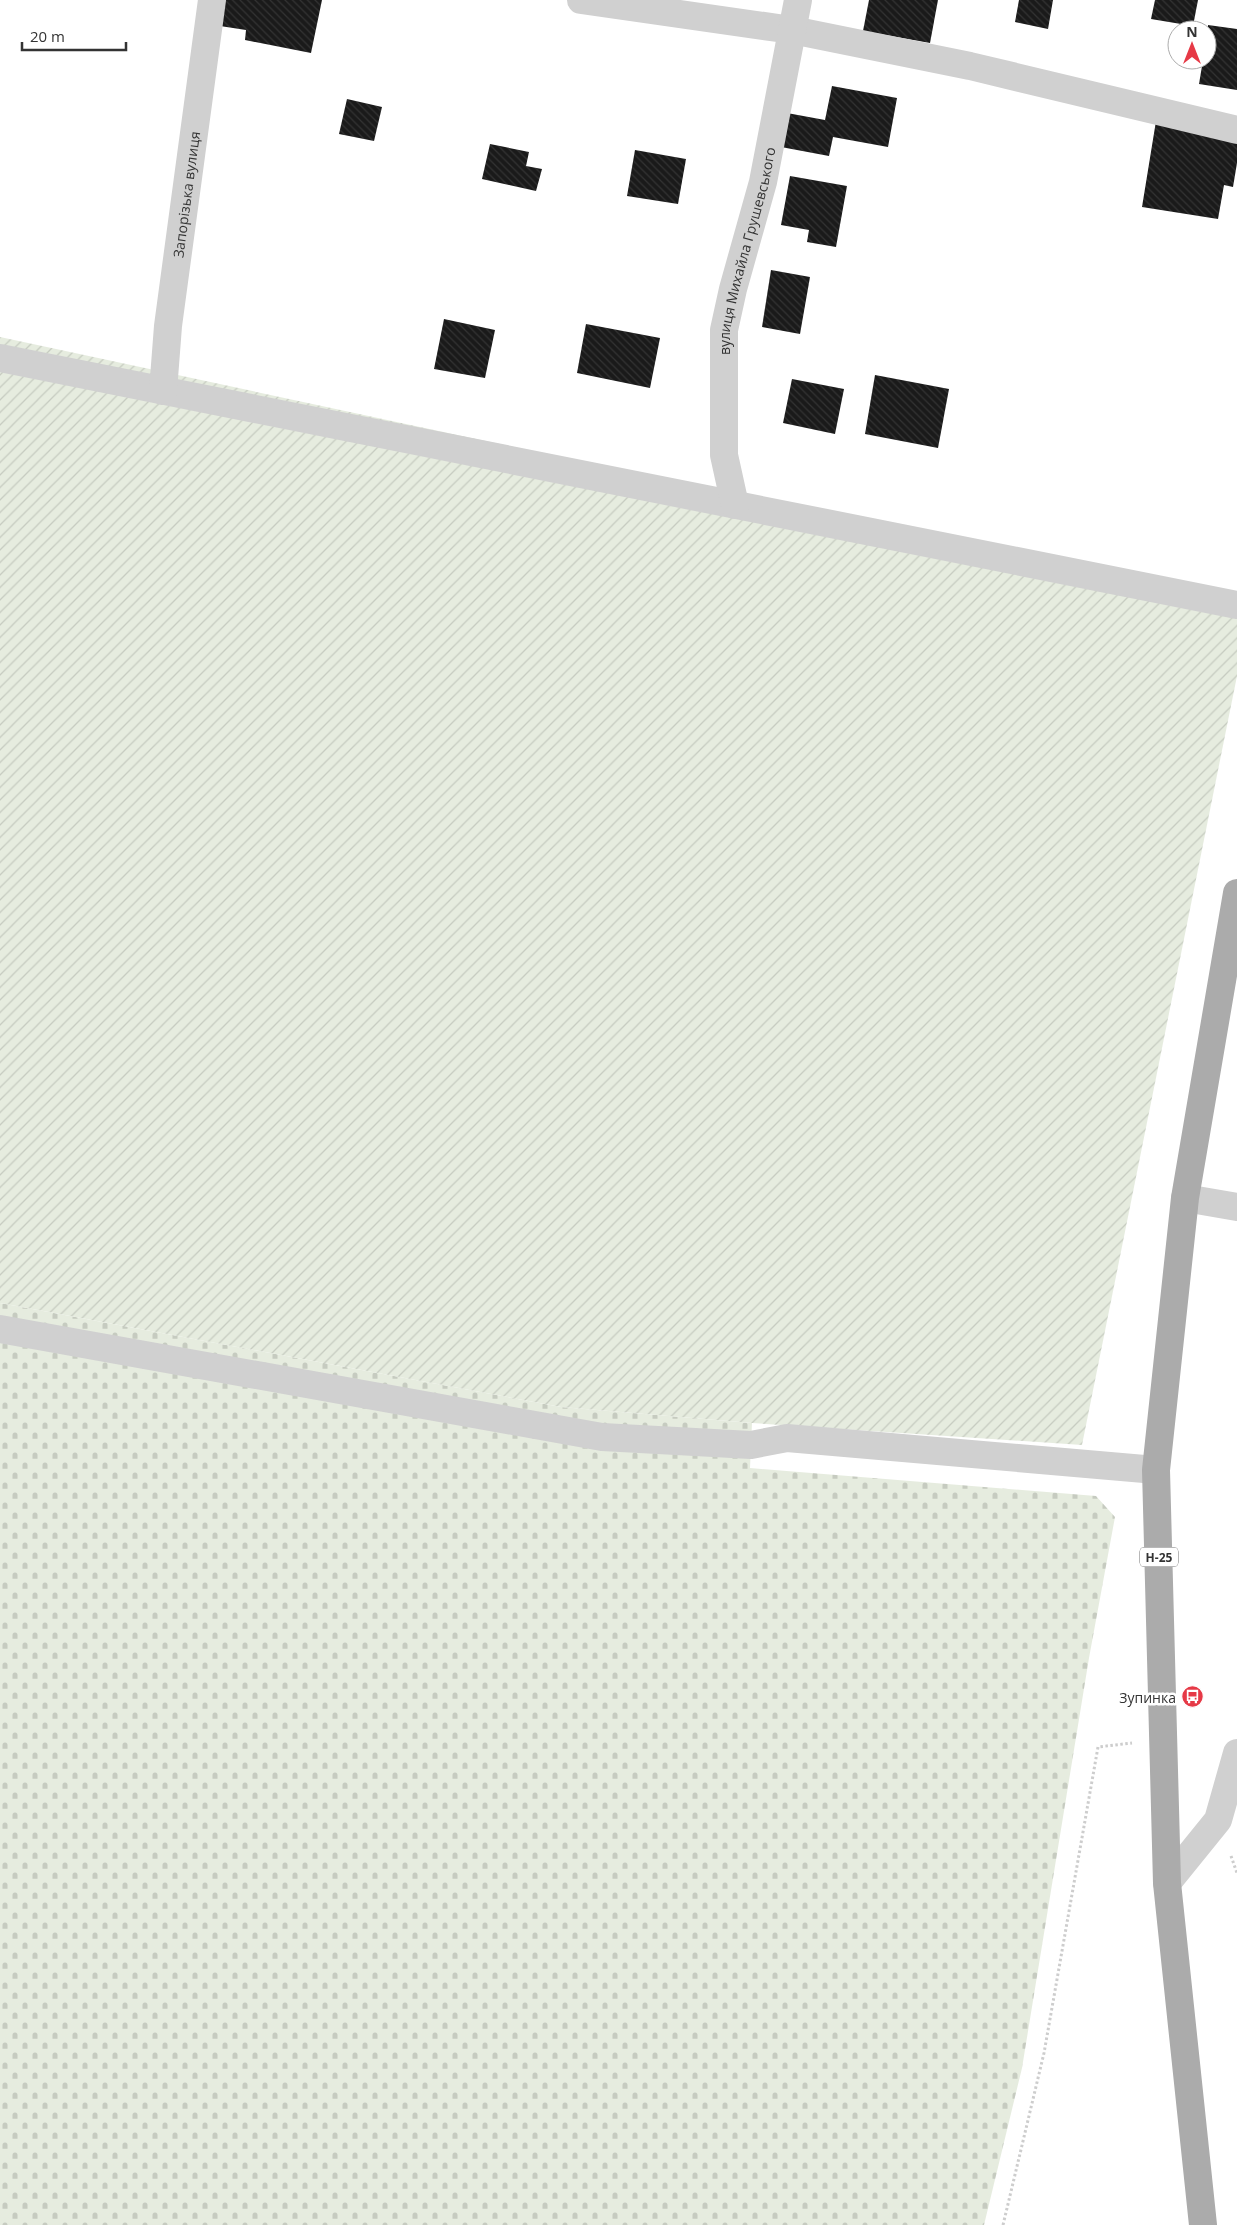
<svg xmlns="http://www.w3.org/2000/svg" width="1237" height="2225" viewBox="0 0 1237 2225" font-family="'Open Sans',sans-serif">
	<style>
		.cemetery { fill: url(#cemetery-stones) }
		.garden { fill: url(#garden-furrows) }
		.building { fill: url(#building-back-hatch) }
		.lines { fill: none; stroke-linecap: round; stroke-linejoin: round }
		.path { stroke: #cdcdcd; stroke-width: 3; stroke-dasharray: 2.5 2.5; stroke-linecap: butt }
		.street { stroke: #d0d0d0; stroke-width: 28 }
		.primary { stroke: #ababab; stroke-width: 28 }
		.labels { text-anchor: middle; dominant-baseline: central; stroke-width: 5; stroke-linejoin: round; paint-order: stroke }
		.shield { fill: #fff; stroke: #707070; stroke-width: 1 }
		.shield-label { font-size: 12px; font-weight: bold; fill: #333 }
		.street-label { font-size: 14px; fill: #333; stroke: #fff }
		.poi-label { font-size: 14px; fill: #333; stroke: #fff; text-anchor: end }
	</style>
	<defs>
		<pattern id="cemetery-stones" width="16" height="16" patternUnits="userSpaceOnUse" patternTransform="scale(1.25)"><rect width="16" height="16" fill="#e6ecdf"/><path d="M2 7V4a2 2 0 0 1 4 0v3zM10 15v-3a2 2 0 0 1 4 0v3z" fill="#c6cbc0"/></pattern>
		<pattern id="garden-furrows" width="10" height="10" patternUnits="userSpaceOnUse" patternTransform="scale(1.25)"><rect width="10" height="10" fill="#e6ecdf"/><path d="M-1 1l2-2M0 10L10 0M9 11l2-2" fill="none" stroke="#c6cbc0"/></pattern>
		<pattern id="building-back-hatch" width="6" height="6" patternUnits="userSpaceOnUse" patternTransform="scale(1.25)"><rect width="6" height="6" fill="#1a1a1a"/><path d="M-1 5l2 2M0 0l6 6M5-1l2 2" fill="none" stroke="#333"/></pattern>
	</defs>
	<rect width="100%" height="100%" fill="#fff"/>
	<polygon class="cemetery" points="0,1303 561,1407 752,1423 750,1468 1096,1496 1115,1517 1089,1658 1022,2068 984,2225 0,2225"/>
	<polygon class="garden" points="0,337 1237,602 1237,676 1082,1445 752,1423 561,1407 0,1303"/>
	<g class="building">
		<polygon points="225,0 322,0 311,53 245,40 246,30 220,26"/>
		<polygon points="869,0 938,0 930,43 863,31"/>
		<polygon points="1019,0 1053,0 1048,29 1015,22"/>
		<polygon points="1155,0 1198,0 1193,26 1151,19"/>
		<polygon points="1208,25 1237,29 1237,90 1199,84 1203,60 1207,60"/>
		<polygon points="832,86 897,98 888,147 833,137 829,156 781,147 787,113 825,120"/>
		<polygon points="347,99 382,107 374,141 339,134"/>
		<polygon points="1156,121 1237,134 1237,163 1233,187 1224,185 1218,219 1142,207"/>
		<polygon points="490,144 529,152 526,166 542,169 536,191 482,179"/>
		<polygon points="635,150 686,159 678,204 627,196"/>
		<polygon points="790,176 847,186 836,247 807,242 809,230 781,225"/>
		<polygon points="771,270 810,277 800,334 762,327"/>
		<polygon points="444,319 495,330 485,378 434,369"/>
		<polygon points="586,324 660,338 650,388 577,373"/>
		<polygon points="875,375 949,389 938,448 865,434"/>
		<polygon points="792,379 844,389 835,434 783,423"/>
	</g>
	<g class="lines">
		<g class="path">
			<polyline points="1231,1856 1237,1873"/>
			<polyline points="1003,2225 1044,2053 1098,1747 1132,1743"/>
		</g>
		<g class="street">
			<polyline points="581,0 792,30 970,66 1237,130"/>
			<polyline points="0,358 1237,605"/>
			<path id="s1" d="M163,391L168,326L212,0"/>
			<path id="s2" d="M735,505L724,455V330L733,289L763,182L798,0"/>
			<polyline points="1185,1198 1237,1207"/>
			<polyline points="0,1329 602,1437 751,1445 787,1438 1156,1470"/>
			<polyline points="1167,1883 1218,1820 1237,1753"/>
		</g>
		<polyline class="primary" points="1203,2225 1167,1883 1156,1470 1185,1198 1237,893"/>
	</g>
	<defs>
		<symbol id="bus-disc" viewBox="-11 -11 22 22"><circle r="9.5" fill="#e63946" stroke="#fff"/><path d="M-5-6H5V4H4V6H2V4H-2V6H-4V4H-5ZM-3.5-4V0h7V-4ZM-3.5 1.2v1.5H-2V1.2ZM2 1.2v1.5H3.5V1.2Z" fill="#fff"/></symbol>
	</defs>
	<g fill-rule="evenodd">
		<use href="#bus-disc" x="1180" y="1684" width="25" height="25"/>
	</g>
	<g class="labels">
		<rect class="shield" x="1140" y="1547.5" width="38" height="19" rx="4"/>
		<g class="shield-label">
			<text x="1159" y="1557">Н-25</text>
		</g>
		<g class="street-label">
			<text stroke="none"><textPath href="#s1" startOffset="198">Запорізька вулиця</textPath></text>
			<text stroke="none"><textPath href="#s2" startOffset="258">вулиця Михайла Грушевського</textPath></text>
		</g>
		<g class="poi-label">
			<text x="1176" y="1697">Зупинка</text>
		</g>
	</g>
	<g transform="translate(1192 45)"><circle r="24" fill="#ffffff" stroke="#adadad"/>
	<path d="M0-4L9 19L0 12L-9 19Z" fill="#e63946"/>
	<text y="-8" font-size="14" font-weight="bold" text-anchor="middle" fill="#333333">N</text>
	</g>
	<path d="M22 42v8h104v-8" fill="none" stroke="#333333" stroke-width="2.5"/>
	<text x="30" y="42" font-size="15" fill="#333333" stroke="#ffffff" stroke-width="4" paint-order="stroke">20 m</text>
</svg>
